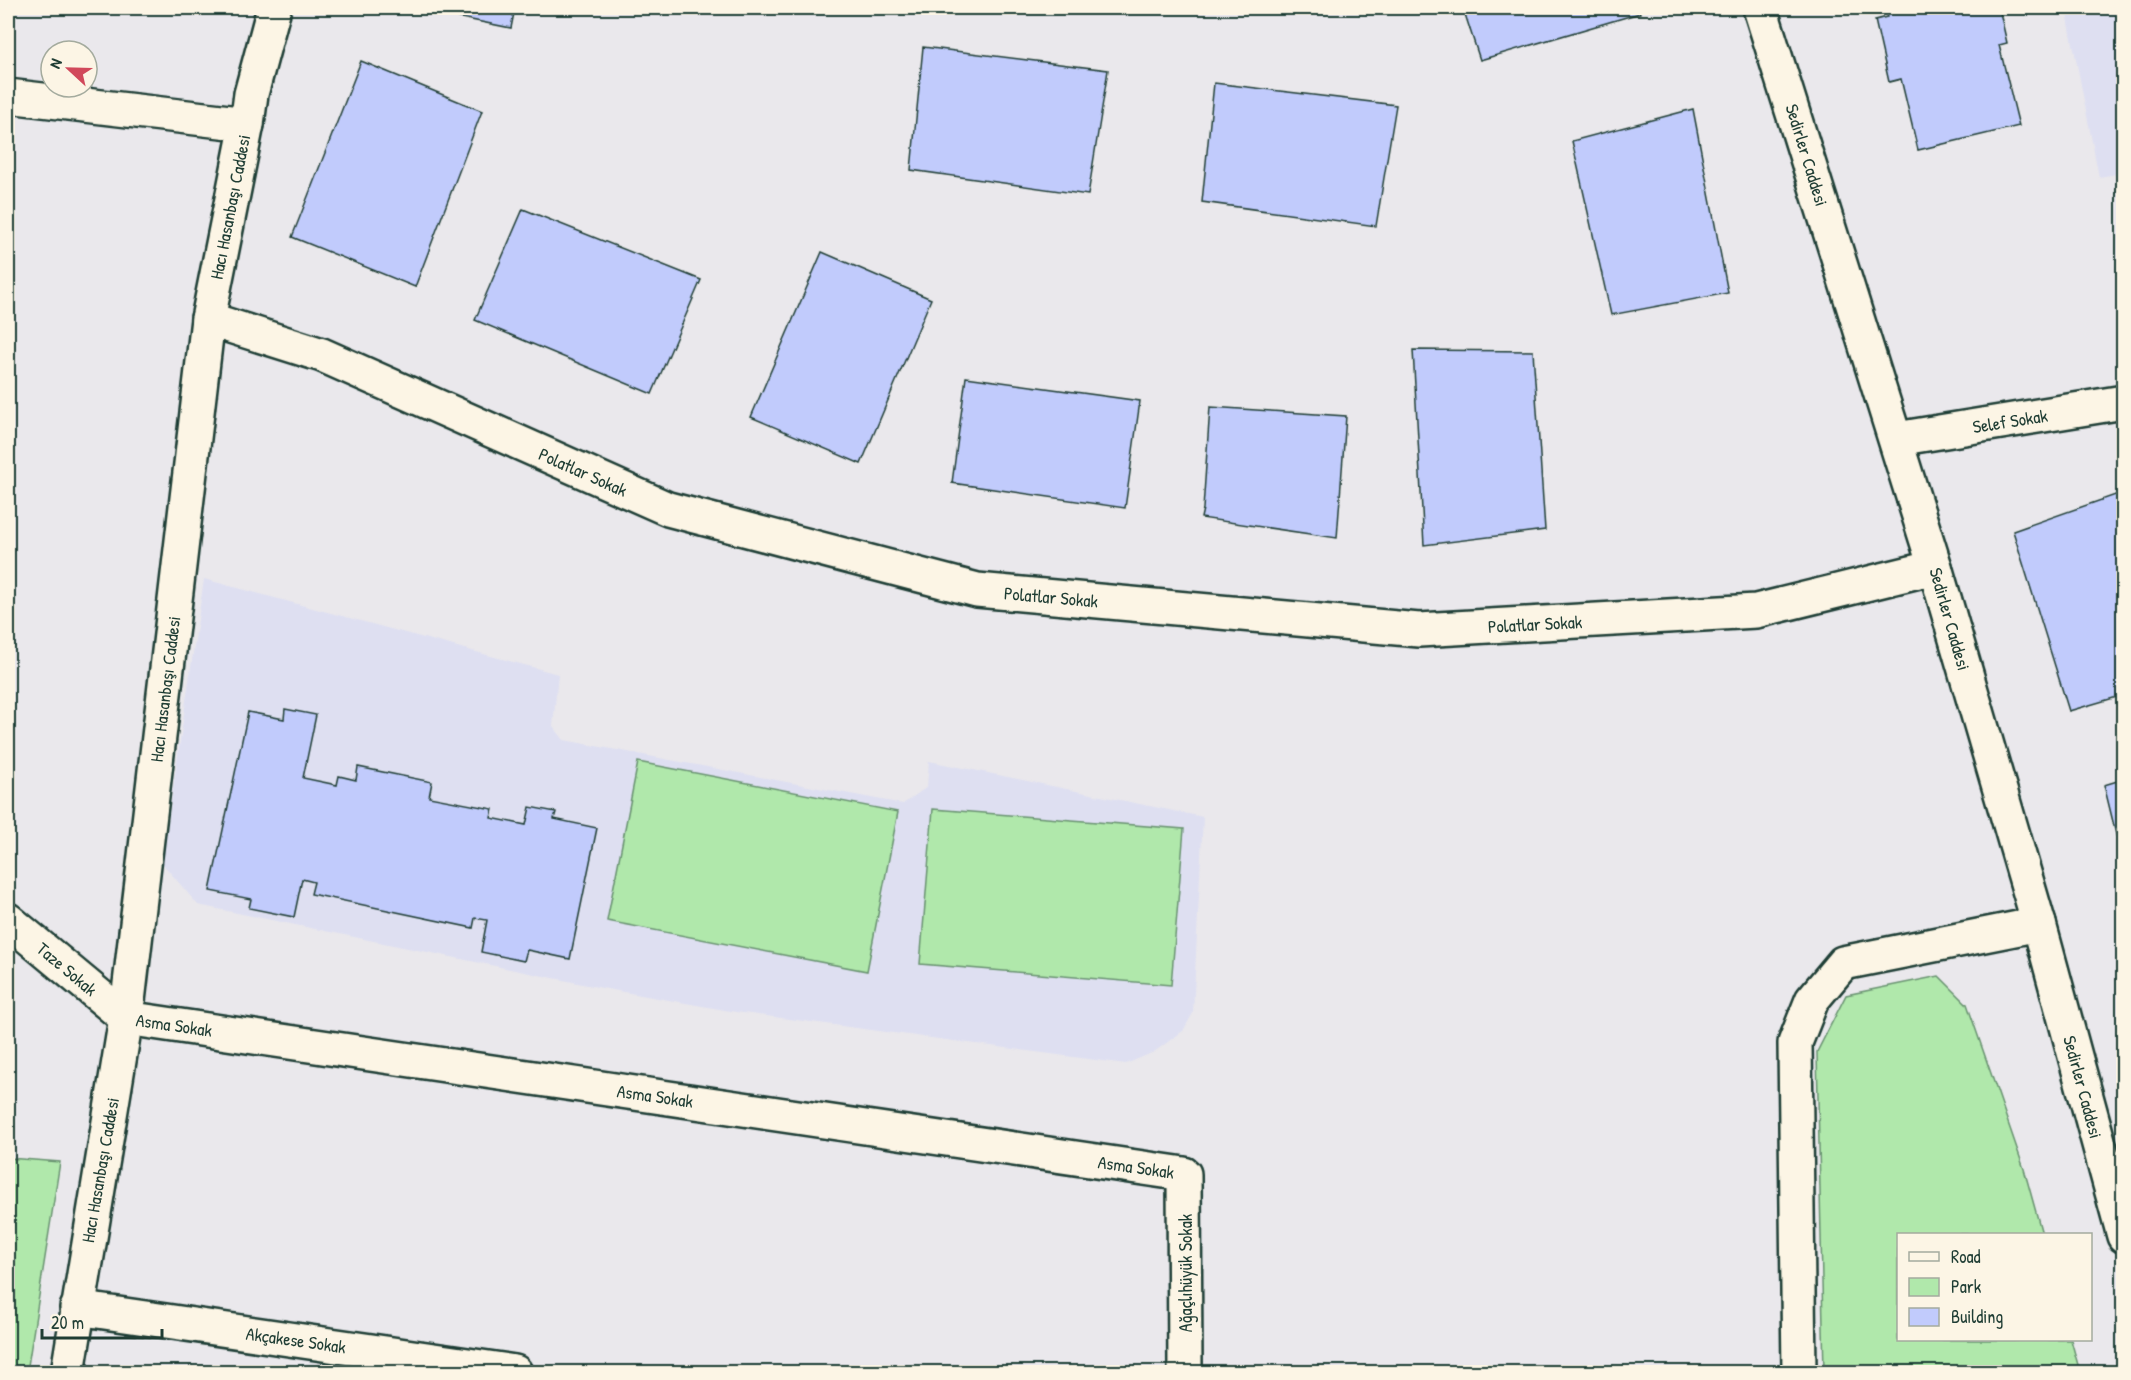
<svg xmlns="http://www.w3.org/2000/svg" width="2131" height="1380" viewBox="0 0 2131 1380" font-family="'Patrick Hand',sans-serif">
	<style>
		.built { fill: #dedff1 }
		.green { fill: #b0e8ab; stroke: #689270; stroke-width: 1.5 }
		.building { fill: #c1cbfc; stroke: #1f3d34; stroke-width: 1.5 }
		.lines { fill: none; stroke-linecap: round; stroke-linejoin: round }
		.street-casing { stroke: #1f3d34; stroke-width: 38 }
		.secondary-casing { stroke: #1f3d34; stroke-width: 38 }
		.street { stroke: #fcf5e5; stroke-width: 33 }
		.secondary { stroke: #fcf5e5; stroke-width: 33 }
		.labels { text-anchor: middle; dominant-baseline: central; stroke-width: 5; stroke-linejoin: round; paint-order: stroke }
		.street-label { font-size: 18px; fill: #1f3d34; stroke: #fcf5e5 }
	</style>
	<rect width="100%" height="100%" fill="#eae8ec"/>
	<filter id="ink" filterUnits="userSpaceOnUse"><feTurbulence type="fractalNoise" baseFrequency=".0167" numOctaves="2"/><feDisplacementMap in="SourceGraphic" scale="12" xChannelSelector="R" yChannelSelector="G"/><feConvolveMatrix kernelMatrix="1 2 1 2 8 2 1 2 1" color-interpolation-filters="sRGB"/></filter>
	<g filter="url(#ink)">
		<g class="built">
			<polygon points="2066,8 2123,8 2123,173 2099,177"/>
			<polygon points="204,579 558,674 553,726 564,740 903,804 927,787 929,761 1203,817 1193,1013 1183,1031 1154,1052 1126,1064 736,1012 607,989 198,905 162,863"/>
		</g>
		<g class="green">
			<polygon points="638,762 898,812 867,971 607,921"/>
			<polygon points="933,809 1184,829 1171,985 920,964"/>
			<polygon points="1939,976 1967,1004 2024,1169 2042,1234 1898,1234 1898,1340 2071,1340 2080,1372 1824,1372 1817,1052 1846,995"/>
			<polygon points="8,1158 60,1162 27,1372 8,1372"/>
		</g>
		<g class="building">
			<polygon points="412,8 515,8 511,28"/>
			<polygon points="1463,8 1638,8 1640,13 1480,60"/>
			<polygon points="1884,8 1999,8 2007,43 1999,45 2019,126 1918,150 1901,79 1889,82 1875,20 1887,17"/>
			<polygon points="923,47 1108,70 1088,195 911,170"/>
			<polygon points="361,61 482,111 415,287 292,237"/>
			<polygon points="1214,83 1396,105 1376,226 1202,202"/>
			<polygon points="1693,109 1728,293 1611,315 1572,141"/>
			<polygon points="523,209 701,280 652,394 475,320"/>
			<polygon points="822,252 931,299 861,464 751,417"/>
			<polygon points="1413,350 1533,351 1545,530 1424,545"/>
			<polygon points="966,377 1140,401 1125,508 952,483"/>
			<polygon points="1210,407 1346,416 1337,538 1201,518 1203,509"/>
			<polygon points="2124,492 2124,695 2069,711 2013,531"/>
			<polygon points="285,709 316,715 303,778 337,785 339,776 356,780 358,767 432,782 429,797 493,809 491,818 526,825 530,807 556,812 554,819 597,828 570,959 527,950 524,961 481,952 487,920 475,918 473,928 311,894 314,882 302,879 294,917 249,908 251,899 210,891 248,712 284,719"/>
			<polygon points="2124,779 2124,867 2104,785"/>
		</g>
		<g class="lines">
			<defs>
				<g id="street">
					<polyline points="8,96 247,124"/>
					<polyline points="208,319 322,355 668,509 977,590 1419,630 1756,611 1935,567"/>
					<polyline points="1896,439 2124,402"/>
					<polyline points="8,920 126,1018 1184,1174 1185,1372"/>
					<polyline points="77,1308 515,1372"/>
					<polyline points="1799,1372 1795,1043 1812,1000 1843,963 2039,924"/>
				</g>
				<g id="secondary">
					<polyline points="1760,8 1935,567 2039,924 2124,1236"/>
					<polyline points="68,1372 126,1018 208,319 247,124 251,94 274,8"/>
				</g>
			</defs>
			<use href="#street" class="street-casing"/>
			<use href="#secondary" class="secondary-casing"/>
			<use href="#street" class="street"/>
			<use href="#secondary" class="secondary"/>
		</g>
	</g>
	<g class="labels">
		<g class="street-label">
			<text transform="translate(1807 155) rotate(73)">Sedirler Caddesi</text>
			<text transform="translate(230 207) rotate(-79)">Hacı Hasanbaşı Caddesi</text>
			<text transform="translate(2010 421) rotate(-9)">Selef Sokak</text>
			<text transform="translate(583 472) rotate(24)">Polatlar Sokak</text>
			<text transform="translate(1051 597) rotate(5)">Polatlar Sokak</text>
			<text transform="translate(1950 619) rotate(74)">Sedirler Caddesi</text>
			<text transform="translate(1535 624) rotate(-3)">Polatlar Sokak</text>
			<text transform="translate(165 689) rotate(-83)">Hacı Hasanbaşı Caddesi</text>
			<text transform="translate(67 969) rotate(40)">Taze Sokak</text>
			<text transform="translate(174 1025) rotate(8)">Asma Sokak</text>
			<text transform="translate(2083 1087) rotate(75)">Sedirler Caddesi</text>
			<text transform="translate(655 1096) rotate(8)">Asma Sokak</text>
			<text transform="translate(1136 1167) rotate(8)">Asma Sokak</text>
			<text transform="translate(100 1170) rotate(-80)">Hacı Hasanbaşı Caddesi</text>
			<text transform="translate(1185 1273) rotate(-90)">Ağaçlıhüyük Sokak</text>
			<text transform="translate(296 1340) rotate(8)">Akçakese Sokak</text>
		</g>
	</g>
	<rect width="2131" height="1380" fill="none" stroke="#fcf5e5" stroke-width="30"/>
	<rect x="15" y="15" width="2101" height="1350" fill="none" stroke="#1f3d34" stroke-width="2" filter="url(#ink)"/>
	<rect x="1897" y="1233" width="195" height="108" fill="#fcf5e5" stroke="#a4ab9e" stroke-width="1.5"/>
	<rect x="1909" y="1252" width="30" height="9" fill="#fcf5e5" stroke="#a4ab9e" stroke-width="1.5"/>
	<text x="1951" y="1263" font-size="18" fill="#1f3d34">Road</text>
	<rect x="1909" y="1278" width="30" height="18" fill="#b0e8ab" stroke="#a4ab9e" stroke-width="1.5"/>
	<text x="1951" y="1293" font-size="18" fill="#1f3d34">Park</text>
	<rect x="1909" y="1308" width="30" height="18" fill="#c1cbfc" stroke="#a4ab9e" stroke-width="1.5"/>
	<text x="1951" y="1323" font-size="18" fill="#1f3d34">Building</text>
	<g transform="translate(69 69) rotate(292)"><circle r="28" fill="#fcf5e5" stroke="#a4ab9e" stroke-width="1.5"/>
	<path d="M0-4.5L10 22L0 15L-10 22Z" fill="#d1495b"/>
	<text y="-9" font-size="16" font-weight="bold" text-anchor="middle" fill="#1f3d34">N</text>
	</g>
	<path d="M42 1329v9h120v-9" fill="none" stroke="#1f3d34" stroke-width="3"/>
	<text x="51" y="1329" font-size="18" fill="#1f3d34" stroke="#fcf5e5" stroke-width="4.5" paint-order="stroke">20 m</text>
</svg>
